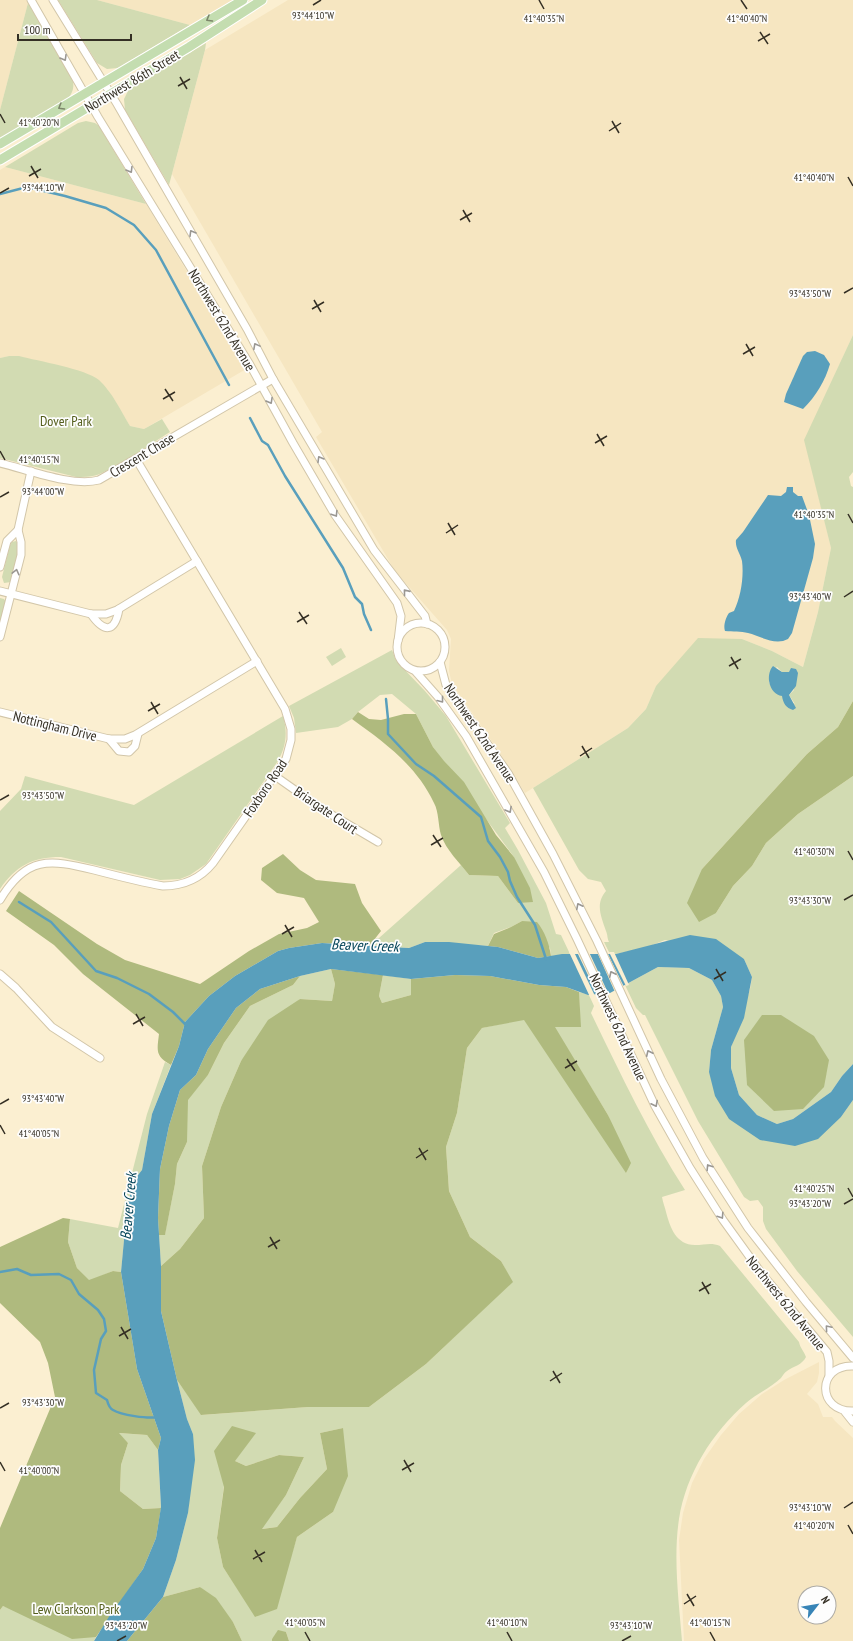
<svg xmlns="http://www.w3.org/2000/svg" width="853" height="1641" viewBox="0 0 853 1641" font-family="'PT Sans Narrow',sans-serif">
	<style>
		.built { fill: #f6e6c1; fill-rule: evenodd }
		.green { fill: #d2dbb2; fill-rule: evenodd }
		.forest { fill: #afba7e }
		.water { fill: #599fbc }
		.pier { fill: #fbefd1 }
		.lines { fill: none; stroke-linecap: round; stroke-linejoin: round }
		.stream { stroke: #599fbc; stroke-width: 2.5 }
		.minor-casing { stroke: #d2c6a9; stroke-width: 9 }
		.major-casing { stroke: #fff; stroke-width: 11 }
		.minor { stroke: #fff; stroke-width: 7 }
		.major { stroke: #c4ddb0; stroke-width: 9 }
		.oneway { stroke: #7c866a }
		.oneway2 { stroke: #9a9792 }
		.ticks { fill: none; stroke: #342f24; stroke-width: 1.5 }
		.labels { text-anchor: middle; dominant-baseline: central; stroke-width: 3.5; stroke-linejoin: round; paint-order: stroke }
		.street-label { font-size: 14px; fill: #342f24; stroke: #fdfdfd }
		.park-label { font-size: 14px; fill: #545e1c; stroke: #fdfdfd }
		.water-label { font-size: 15px; font-style: italic; fill: #054559; stroke: #fdfdfd }
		.ticks-label { font-size: 10px; text-anchor: middle; fill: #342f24; stroke: #fdfdfd; stroke-width: 3.5; stroke-linejoin: round; paint-order: stroke }
	</style>
	<rect width="100%" height="100%" fill="#fbefd1"/>
	<g class="built">
		<polygon points="0,0 27,0 28,3 0,110"/>
		<polygon points="97,0 234,0 190,25"/>
		<polygon points="288,0 853,0 853,335 805,440 831,548 818,612 803,667 772,651 742,639 656,686 646,709 628,728 525,793 500,753 452,684 449,671 451,639 447,630 395,571 316,437 322,432 172,174 205,50"/>
		<polygon points="5,167 146,204 246,369 144,429 130,426 107,389 9,356 0,358 0,170"/>
		<path d="M819,1362V1373L817,1382L807,1394L818,1404L823,1417H832L835,1421L853,1438V1641H684L679,1540L683,1513L692,1483L704,1459L721,1435L739,1414L762,1394L784,1380ZM805,1593H829V1617H805Z"/>
	</g>
	<g class="green">
		<polygon points="58,0 97,0 190,25 118,68 107,69 97,63"/>
		<path d="M28,3L72,78C75,86 73,94 66,100L0,139V110Z"/>
		<polygon points="206,43 205,50 169,185 125,110 124,99 129,89"/>
		<polygon points="86,121 95,123 99,126 146,204 5,167 78,123"/>
		<path d="M853,335V472L849,477L851,486L853,487V701L838,727L807,754L702,869L716,913L733,886L752,866L766,843L798,814L853,776V1064L842,1076L831,1092L793,1119L777,1124L757,1115L739,1095L731,1068V1047L750,989L752,977L744,959L665,940L645,948L616,954H610L604,942H609C607,938 608,936 606,931C601,916 595,904 606,891L601,882L588,879L579,870L533,788L628,728L646,709L656,686L698,638L742,639L772,651L803,667L818,612L831,548L804,440ZM777,667L782,672H789L794,690L789,695L795,704L782,696L769,683L770,673Z"/>
		<path d="M9,356H19C38,361 86,369 99,380C112,392 121,411 130,426L144,429L162,419L170,432C149,445 120,466 97,475C90,477 83,477 76,477L0,458V358Z"/>
		<polygon points="16,541 20,547 11,582 4,583 2,577 10,545 12,542"/>
		<polygon points="0,598 4,599 6,602 0,626"/>
		<polygon points="341,648 346,657 332,666 326,657"/>
		<polygon points="392,650 395,658 402,667 425,691 446,716 510,823 505,828 518,850 546,903 556,934 561,935 570,954 551,956 550,948 522,921 511,927 494,933 488,946 425,942 409,948 370,945 376,938 379,938 461,865 469,875 498,876 518,903 514,857 433,747 416,714 392,694 380,695 358,712 352,719 338,727 296,733 294,718 289,706"/>
		<path d="M283,716C288,733 286,746 278,761L206,864L190,875L180,879L160,880L61,857C32,857 16,866 0,889V811L21,789L25,776L134,805Z"/>
		<polygon points="658,967 689,968 712,980 721,996 723,1007 711,1050 709,1072 760,1140 841,1117 853,1100 853,1337 797,1271 766,1229 763,1221 763,1207 758,1200 750,1201 744,1197 698,1121 645,1015 643,1015 636,1008 625,985"/>
		<polygon points="331,969 335,984 332,1001 300,999 241,1061 221,1107 202,1166 204,1218 180,1249 161,1266 159,1235 165,1234 175,1184 177,1164 187,1142 187,1100 208,1075 224,1043 250,1006 293,985 300,976"/>
		<polygon points="383,975 411,979 411,995 382,1003 379,996"/>
		<path d="M579,992L589,995L594,1006L591,1013C620,1073 649,1134 685,1190L662,1197C663,1203 665,1207 666,1212C670,1227 676,1245 695,1245C705,1245 711,1242 720,1246L799,1342C800,1348 804,1351 806,1357C802,1365 794,1366 787,1371C784,1373 783,1375 781,1378C772,1387 756,1394 746,1403C712,1433 686,1474 679,1519C673,1559 679,1601 682,1641H289L286,1632L272,1639V1641H242L233,1622L200,1587L163,1597L176,1560L188,1513L193,1434L187,1419L177,1380L202,1415L308,1407H369L426,1364L512,1282L501,1261L470,1237L449,1191L446,1147L457,1113L467,1048L482,1028L524,1019L627,1173L608,1115L554,1027H580ZM232,1426L235,1461L246,1466L279,1455L304,1457L286,1495L261,1529L277,1527L300,1498L327,1469L320,1433L343,1428L333,1512L297,1537L289,1563L256,1617L223,1567L217,1538Z"/>
		<polygon points="165,1062 171,1065 152,1114 142,1170 138,1175 123,1234 124,1240 121,1272 113,1271 89,1281 77,1268 68,1242 70,1219 118,1228 147,1114"/>
		<polygon points="118,1433 147,1435 158,1450 161,1508 143,1509 120,1491 121,1465 128,1443"/>
		<polygon points="3,1606 96,1637 94,1641 0,1641 0,1610"/>
	</g>
	<g class="forest">
		<polygon points="853,701 853,776 798,814 766,843 752,866 733,886 716,913 699,922 687,903 702,869 807,754 838,727"/>
		<path d="M358,712L369,719L381,720L404,714H416L433,747L444,761L464,782L496,835L514,857L530,888L533,902L518,903L498,876L469,875C460,863 446,850 441,835C438,825 439,812 434,803C416,765 385,743 352,719Z"/>
		<path d="M283,854L300,870L316,880L355,884L362,903L381,931L370,945L322,943L289,948L278,951L235,976L209,996L185,1022L179,1046L171,1065C155,1056 157,1051 159,1034L83,974L54,945L6,911L19,891L97,944L125,960L200,984L249,951L279,934L307,928L319,922L304,898L277,893L261,880L262,868Z"/>
		<path d="M522,921L537,922C545,932 549,943 551,956L538,958L498,947L488,946L494,934L511,927Z"/>
		<polygon points="331,969 383,975 379,996 382,1003 411,995 411,979 455,975 490,976 539,985 566,987 579,992 581,1027 555,1027 608,1115 631,1163 626,1173 524,1020 482,1028 467,1048 457,1113 446,1147 449,1191 470,1237 501,1261 513,1282 426,1364 369,1407 308,1407 201,1415 177,1380 161,1311 161,1266 180,1249 204,1218 202,1166 221,1107 241,1061 268,1020 300,999 332,1001 335,984"/>
		<polygon points="300,976 293,985 250,1006 224,1043 208,1075 188,1100 187,1142 177,1164 175,1184 165,1235 159,1235 158,1218 160,1169 169,1126 180,1090 196,1075 208,1049 236,1008 260,989"/>
		<polygon points="762,1015 781,1015 814,1036 829,1060 824,1087 803,1109 774,1111 747,1085 744,1040"/>
		<polygon points="63,1218 70,1219 68,1242 77,1268 89,1280 113,1271 121,1272 137,1369 161,1438 158,1450 147,1435 119,1433 128,1443 121,1465 120,1491 143,1509 161,1508 156,1538 143,1569 96,1637 72,1639 3,1606 0,1610 0,1528 55,1397 48,1363 40,1342 0,1303 0,1247"/>
		<polygon points="232,1426 256,1433 235,1461 246,1466 279,1455 304,1457 286,1495 262,1529 277,1527 300,1498 327,1469 320,1433 343,1428 348,1476 333,1512 297,1537 277,1609 255,1617 223,1567 217,1538 224,1487 214,1451"/>
		<polygon points="200,1587 216,1598 233,1622 242,1641 127,1641 163,1597"/>
		<polygon points="278,1630 286,1632 289,1641 272,1641 272,1639"/>
	</g>
	<g class="water">
		<path d="M815,351L824,355L830,364C825,381 816,396 803,409L784,402L786,394L803,356L807,352Z"/>
		<path d="M787,487H793V492L798,496H802L809,515L815,544L813,558L792,633L788,639C775,646 760,636 748,633C741,631 733,632 725,631C723,626 726,617 729,613L734,611C741,597 744,576 742,561C740,553 735,548 736,540L743,532L768,495L781,496L786,492Z"/>
		<path d="M773,666L782,672H789L791,668L796,669L798,673L796,686L789,695L796,708L793,710C786,708 783,703 782,696C769,694 765,675 773,666Z"/>
		<polygon points="690,935 716,939 744,959 752,977 744,1018 731,1047 731,1068 739,1095 757,1115 777,1124 793,1119 831,1092 842,1076 853,1064 853,1100 841,1117 818,1139 795,1146 760,1140 729,1119 715,1096 709,1072 711,1050 723,1007 721,996 712,980 689,968 658,967 610,993 588,995 566,987 539,985 490,976 455,975 411,979 331,969 300,976 260,989 236,1008 208,1049 196,1075 180,1090 169,1126 160,1169 158,1218 161,1266 161,1311 177,1380 187,1419 193,1434 195,1460 188,1513 176,1560 163,1597 127,1641 94,1641 110,1615 143,1569 156,1538 161,1507 158,1450 161,1438 137,1369 121,1272 124,1240 123,1234 127,1207 134,1180 142,1170 152,1114 179,1046 185,1022 209,996 235,976 278,951 289,948 322,943 409,948 425,942 449,942 498,947 538,958 562,954 616,954"/>
	</g>
	<g class="pier">
		<polygon points="569,952 574,952 595,996 590,997"/>
		<polygon points="577,952 589,952 609,995 598,996"/>
		<polygon points="597,952 607,952 624,987 615,992"/>
		<polygon points="609,952 614,952 629,985 626,986"/>
	</g>
	<g class="lines">
		<g class="stream">
			<polyline points="0,194 27,187 65,196 106,208 134,225 156,250 229,385"/>
			<polyline points="250,418 262,441 268,445 285,476 343,568 355,597 362,604 364,614 371,630"/>
			<polyline points="386,699 388,719 388,734 416,764 434,776 481,817 488,841 500,857 508,872 510,881 517,897 535,925 546,959"/>
			<polyline points="19,902 51,922 96,971 117,978 149,994 173,1012 186,1025"/>
			<path d="M0,1272L17,1269L31,1275L59,1274L71,1280L79,1294L98,1310L104,1319L106,1331L101,1339L94,1370L96,1393L107,1400C108,1404 109,1408 113,1410C121,1415 148,1419 157,1417"/>
		</g>
		<defs>
			<g id="minor">
				<polyline points="31,0 98,117 249,363 293,443 335,515 397,603 401,616 398,641"/>
				<polyline points="53,0 117,104 247,329 273,379 374,550 425,616 427,624"/>
				<path d="M0,463C29,470 72,487 99,480L273,379"/>
				<polyline points="0,567 7,541 18,530"/>
				<polyline points="0,591 91,614 106,614 117,610 197,561"/>
				<path d="M91,614C104,633 115,633 119,609"/>
				<circle cx="421" cy="647" r="24"/>
				<polyline points="0,637 21,555 21,542 18,530 31,471"/>
				<polyline points="440,662 446,685 508,773 553,854 597,941 661,1079 703,1158 748,1228 806,1302 853,1358"/>
				<polyline points="415,671 438,697 466,736 544,872 577,939 655,1106 690,1168 723,1220 762,1274 827,1352 829,1361 829,1376"/>
				<polyline points="0,712 109,739 125,739 135,735 257,661"/>
				<polyline points="109,739 119,751 129,752 135,746 138,734"/>
				<polyline points="275,776 322,809 378,842"/>
				<path d="M0,900C26,856 49,859 94,870C117,876 140,882 163,886C184,886 200,879 213,863L286,759L291,740V729L285,709L136,459"/>
				<polyline points="0,974 16,988 52,1027 100,1058"/>
				<path d="M853,1366C816,1365 817,1412 853,1411"/>
				<polyline points="845,1412 853,1422"/>
			</g>
			<g id="major">
				<polyline points="0,144 243,0"/>
				<polyline points="0,160 189,47 262,0"/>
			</g>
		</defs>
		<use href="#minor" class="minor-casing"/>
		<use href="#major" class="major-casing"/>
		<use href="#minor" class="minor"/>
		<use href="#major" class="major"/>
	</g>
	<defs><path id="oneway-chevron" d="M-2-3.5L2.5 0L-2 3.5" fill="none" stroke-width="1.6" stroke-linecap="round" stroke-linejoin="round"/></defs>
	<g class="oneway">
		<use href="#oneway-chevron" transform="translate(209 19) rotate(150)"/>
		<use href="#oneway-chevron" transform="translate(61 107) rotate(149)"/>
	</g>
	<g class="oneway2">
		<use href="#oneway-chevron" transform="translate(64 58) rotate(60)"/>
		<use href="#oneway-chevron" transform="translate(130 170) rotate(59)"/>
		<use href="#oneway-chevron" transform="translate(192 233) rotate(-120)"/>
		<use href="#oneway-chevron" transform="translate(256 346) rotate(-118)"/>
		<use href="#oneway-chevron" transform="translate(270 401) rotate(61)"/>
		<use href="#oneway-chevron" transform="translate(320 459) rotate(-120)"/>
		<use href="#oneway-chevron" transform="translate(335 514) rotate(58)"/>
		<use href="#oneway-chevron" transform="translate(16 572) rotate(-76)"/>
		<use href="#oneway-chevron" transform="translate(406 592) rotate(-129)"/>
		<use href="#oneway-chevron" transform="translate(441 700) rotate(52)"/>
		<use href="#oneway-chevron" transform="translate(509 810) rotate(61)"/>
		<use href="#oneway-chevron" transform="translate(579 906) rotate(-117)"/>
		<use href="#oneway-chevron" transform="translate(612 974) rotate(-115)"/>
		<use href="#oneway-chevron" transform="translate(649 1053) rotate(-115)"/>
		<use href="#oneway-chevron" transform="translate(655 1104) rotate(63)"/>
		<use href="#oneway-chevron" transform="translate(709 1167) rotate(-122)"/>
		<use href="#oneway-chevron" transform="translate(721 1216) rotate(57)"/>
		<use href="#oneway-chevron" transform="translate(828 1328) rotate(-130)"/>
	</g>
	<path class="ticks" d="M539,0L544,9M741,0L747,9M313,5L321,0M760,32L768,44M758,41L770,34M180,77L187,89M178,86L190,79M0,114L5,123M612,121L619,133M609,131L621,123M31,166L38,178M29,176L41,169M848,177L853,186M0,193L9,188M463,210L470,222M460,220L472,213M844,293L853,288M314,300L321,312M312,309L324,302M746,344L753,356M743,354L755,347M165,389L173,401M163,399L175,392M597,434L604,446M595,443L607,436M0,451L5,460M0,497L9,492M848,514L853,523M448,523L455,535M446,533L458,525M844,597L853,591M299,612L307,624M297,622L309,615M731,657L738,669M729,666L741,659M151,702L158,714M148,711L160,704M582,746L589,758M580,756L592,748M0,800L9,795M433,835L441,847M431,845L443,838M848,851L853,860M844,900L853,895M285,925L292,937M282,934L294,927M716,969L723,981M714,979L726,972M136,1014L143,1026M133,1024L145,1017M567,1059L575,1071M565,1068L577,1061M0,1104L9,1099M0,1125L5,1134M419,1148L426,1160M416,1158L428,1150M848,1188L853,1197M844,1204L853,1199M270,1237L277,1249M268,1247L280,1240M702,1282L709,1294M699,1291L711,1284M121,1327L128,1339M119,1336L131,1329M553,1371L560,1383M550,1381L562,1373M0,1408L9,1403M404,1460L411,1472M0,1462L5,1471M402,1470L414,1463M844,1508L853,1502M848,1525L853,1534M255,1550L262,1562M253,1559L265,1552M687,1594L694,1606M684,1604L696,1596M305,1632L310,1641M507,1632L512,1641M710,1632L715,1641M117,1641L126,1636M622,1641L631,1636"/>
	<g class="labels">
		<g class="street-label">
			<text transform="translate(132 81) rotate(-31)">Northwest 86th Street</text>
			<text transform="translate(222 320) rotate(59)">Northwest 62nd Avenue</text>
			<text transform="translate(142 455) rotate(-31)">Crescent Chase</text>
			<text transform="translate(55 726) rotate(14)">Nottingham Drive</text>
			<text transform="translate(480 733) rotate(56)">Northwest 62nd Avenue</text>
			<text transform="translate(265 788) rotate(-56)">Foxboro Road</text>
			<text transform="translate(326 810) rotate(34)">Briargate Court</text>
			<text transform="translate(618 1027) rotate(65)">Northwest 62nd Avenue</text>
			<text transform="translate(786 1303) rotate(51)">Northwest 62nd Avenue</text>
		</g>
		<g class="park-label">
			<text x="66" y="421">Dover Park</text>
			<text x="76" y="1609">Lew Clarkson Park</text>
		</g>
		<g class="water-label">
			<text transform="translate(365 945) rotate(2)">Beaver Creek</text>
			<text transform="translate(128 1206) rotate(-85)">Beaver Creek</text>
		</g>
	</g>
	<g class="ticks-label">
		<text x="313" y="19">93°44'10"W</text>
		<text x="544" y="22">41°40'35"N</text>
		<text x="747" y="22">41°40'40"N</text>
		<text x="39" y="126">41°40'20"N</text>
		<text x="814" y="181">41°40'40"N</text>
		<text x="43" y="191">93°44'10"W</text>
		<text x="810" y="297">93°43'50"W</text>
		<text x="39" y="463">41°40'15"N</text>
		<text x="43" y="495">93°44'00"W</text>
		<text x="814" y="518">41°40'35"N</text>
		<text x="810" y="600">93°43'40"W</text>
		<text x="43" y="799">93°43'50"W</text>
		<text x="814" y="855">41°40'30"N</text>
		<text x="810" y="904">93°43'30"W</text>
		<text x="43" y="1102">93°43'40"W</text>
		<text x="39" y="1137">41°40'05"N</text>
		<text x="814" y="1192">41°40'25"N</text>
		<text x="810" y="1207">93°43'20"W</text>
		<text x="43" y="1406">93°43'30"W</text>
		<text x="39" y="1474">41°40'00"N</text>
		<text x="810" y="1511">93°43'10"W</text>
		<text x="814" y="1529">41°40'20"N</text>
		<text x="305" y="1626">41°40'05"N</text>
		<text x="507" y="1626">41°40'10"N</text>
		<text x="710" y="1626">41°40'15"N</text>
		<text x="126" y="1629">93°43'20"W</text>
		<text x="631" y="1629">93°43'10"W</text>
	</g>
	<g transform="translate(817 1605) rotate(59)"><circle r="19" fill="#fdfdfd" stroke="#adaba6"/>
	<path d="M0-3L7 15L0 10L-7 15Z" fill="#3784b7"/>
	<text y="-6" font-size="11" font-weight="bold" text-anchor="middle" fill="#342f24">N</text>
	</g>
	<path d="M18 34v6h113v-6" fill="none" stroke="#342f24" stroke-width="2"/>
	<text x="24" y="34" font-size="12" fill="#342f24" stroke="#fdfdfd" stroke-width="3" paint-order="stroke">100 m</text>
</svg>
